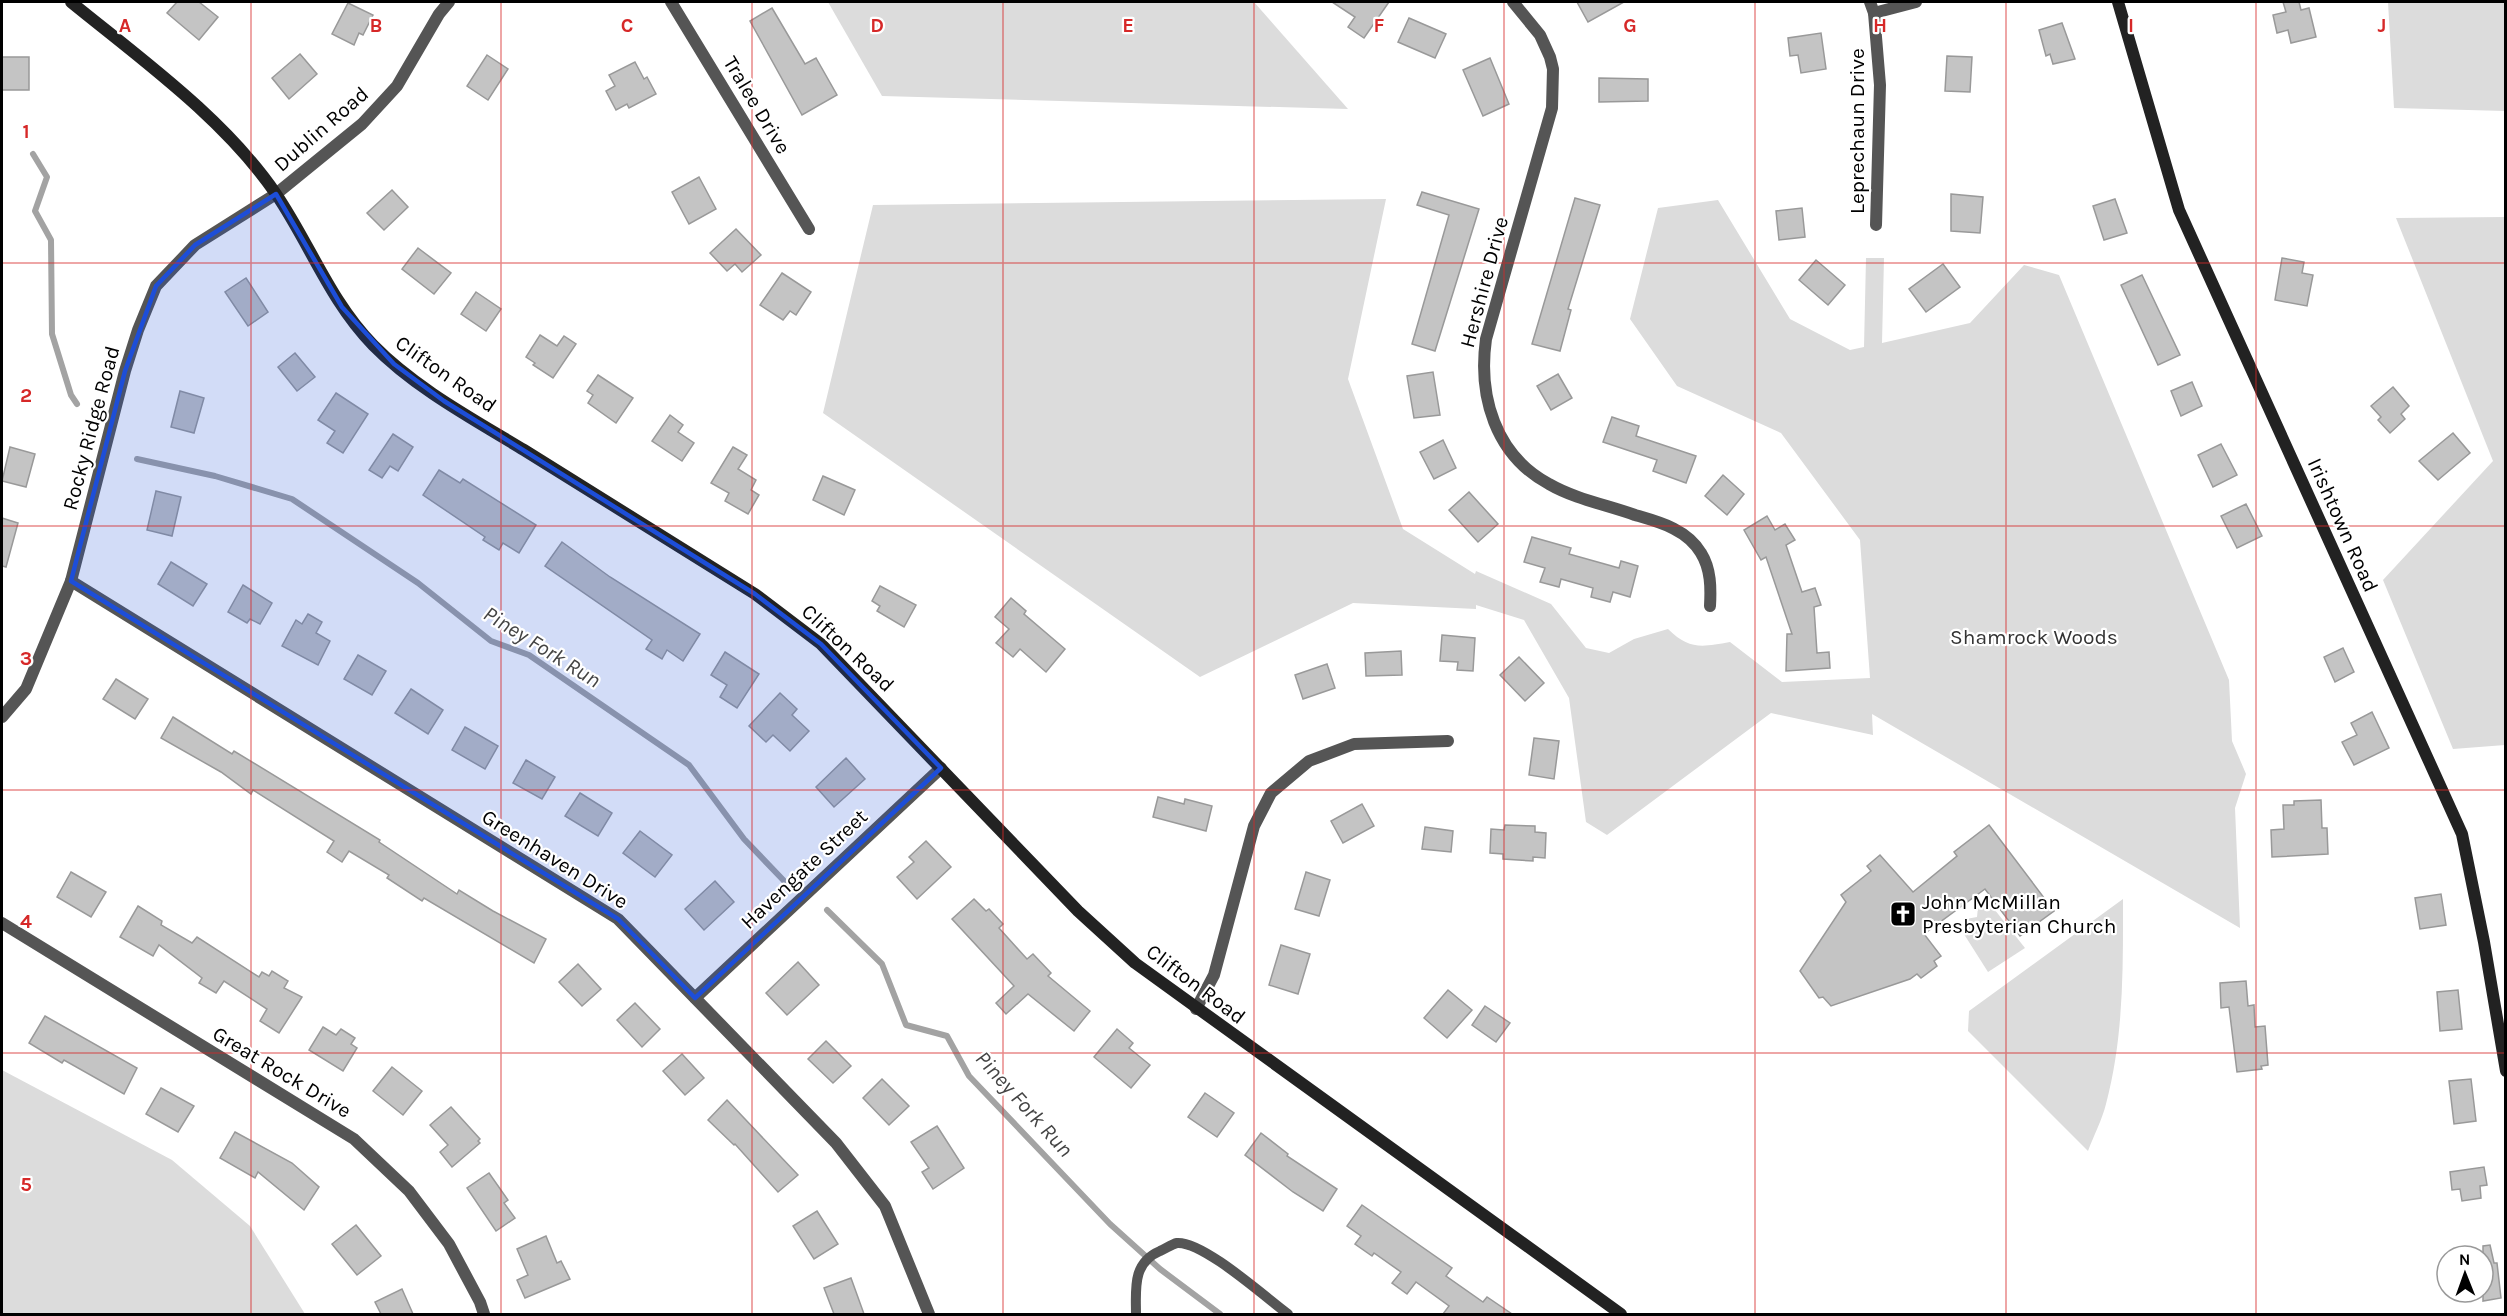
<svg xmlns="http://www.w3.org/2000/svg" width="2507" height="1316" viewBox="0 0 2507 1316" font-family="Karla,sans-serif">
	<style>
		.green { fill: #dcdcdc }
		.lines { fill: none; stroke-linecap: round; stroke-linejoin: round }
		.stream { stroke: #a3a3a3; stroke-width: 6 }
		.building { fill: #c4c4c4; stroke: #999; stroke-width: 1.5 }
		.lane { stroke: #555; stroke-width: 10 }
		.street { stroke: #555; stroke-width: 12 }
		.secondary { stroke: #222; stroke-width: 12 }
		.marked { fill: #1d4ed8; fill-opacity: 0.2; stroke: #1d4ed8; stroke-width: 4.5; stroke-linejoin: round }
		.grid { fill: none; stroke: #d62828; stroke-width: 1.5; stroke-opacity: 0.55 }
		.labels { text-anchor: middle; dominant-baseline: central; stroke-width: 4.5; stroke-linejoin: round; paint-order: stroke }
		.street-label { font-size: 21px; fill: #000; stroke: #fff }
		.park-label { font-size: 21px; fill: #333; stroke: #fff }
		.poi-label { font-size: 21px; fill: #000; stroke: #fff; text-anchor: start }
		.water-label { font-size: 22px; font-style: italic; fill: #444; stroke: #fff }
		.grid-label { font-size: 20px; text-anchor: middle; font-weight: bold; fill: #d62828; stroke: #fff; stroke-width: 4.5; stroke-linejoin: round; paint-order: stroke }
	</style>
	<rect width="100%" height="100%" fill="#fff"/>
	<g class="green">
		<polygon points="828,2 1254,2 1348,109 882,96"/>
		<polygon points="2388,2 2505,2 2505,111 2394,108"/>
		<path d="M1386,199L1348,379L1403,529L1475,574L1476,571L1551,604L1586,648L1609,653L1634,639L1668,629C1689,650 1702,647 1730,642L1782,682L1870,678L1860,540L1781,433L1677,386L1630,319L1658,208L1718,200L1790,319L1850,350L1864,347L1866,258H1884L1882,343L1970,323L2024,265L2059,275L2229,680L2232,741L2246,774L2235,808L2240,928L1872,714L1873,735L1771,713L1607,835L1586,822L1569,698L1524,620L1476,605V609L1353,603L1200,677L823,413L873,205Z"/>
		<polygon points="2505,217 2505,745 2453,749 2383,580 2493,461 2396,218"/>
		<path d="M2123,899C2123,968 2124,1036 2106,1104C2102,1120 2094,1135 2088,1151L1968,1031L1969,1011Z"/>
		<polygon points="1987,900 2025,948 1988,972 1962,931 1966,919 1977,917 1978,907"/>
		<polygon points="2,1070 172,1160 250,1226 305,1314 2,1314"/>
	</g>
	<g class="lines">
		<g class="stream">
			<polyline points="33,154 47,177 35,211 51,240 52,334 71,395 77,404"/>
			<polyline points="137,459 215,476 292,499 418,583 491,641 529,655 689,765 744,839 788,885"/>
			<polyline points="827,910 882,964 906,1025 947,1036 969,1076 1110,1224 1160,1269 1220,1314"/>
		</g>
	</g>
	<g class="building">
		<polygon points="177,2 199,2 218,17 199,40 167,13"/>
		<polygon points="1332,2 1389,2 1364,38 1348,27 1355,17"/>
		<polygon points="1577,2 1624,2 1588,22"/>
		<polygon points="2283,2 2299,2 2301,10 2309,8 2316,37 2291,43 2288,30 2277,33 2273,15 2286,12"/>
		<polygon points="348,3 373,15 363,35 359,33 354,45 332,34"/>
		<polygon points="772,8 805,64 816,58 837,95 802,115 750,21"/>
		<polygon points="1409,18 1446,34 1435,58 1398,42"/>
		<polygon points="2062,23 2075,59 2053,64 2050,54 2046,56 2039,30"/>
		<polygon points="1821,33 1826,69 1801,73 1798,55 1790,56 1788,38"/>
		<polygon points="300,54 317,74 289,99 272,78"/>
		<polygon points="487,55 508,69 488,100 467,86"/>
		<polygon points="1947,56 1972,57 1970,92 1945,91"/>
		<rect x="2" y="57" width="27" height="33"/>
		<polygon points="1490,58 1509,104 1483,116 1463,70"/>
		<polygon points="635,62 644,79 647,77 656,94 629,108 627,104 616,110 606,91 615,86 609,75"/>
		<polygon points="1599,78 1648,79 1648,101 1599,102"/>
		<polygon points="699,177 716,209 689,224 672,192"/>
		<polygon points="392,190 408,207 384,230 367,213"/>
		<polygon points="1422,192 1479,209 1435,351 1412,344 1449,215 1417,205"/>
		<polygon points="1951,194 1983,197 1980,233 1951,231"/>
		<polygon points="1575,198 1600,205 1568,309 1571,310 1560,351 1532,344"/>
		<polygon points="2115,199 2127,233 2104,240 2093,206"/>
		<polygon points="1802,208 1805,237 1779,240 1776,211"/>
		<polygon points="736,229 761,255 742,272 735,264 727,271 710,253"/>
		<polygon points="418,248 451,273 434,294 402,269"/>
		<polygon points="2282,258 2304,262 2302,273 2313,275 2307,306 2275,300"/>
		<polygon points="1816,260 1845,285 1828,305 1799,280"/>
		<polygon points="1943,264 1960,287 1926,312 1909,289"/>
		<polygon points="782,273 811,292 796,315 790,311 783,320 760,305"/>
		<polygon points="2142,275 2180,355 2158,365 2121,285"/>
		<polygon points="246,278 268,312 248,326 225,292"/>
		<polygon points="476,292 501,309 486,331 461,314"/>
		<polygon points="540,335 557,346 564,336 576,344 553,378 533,365 535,363 526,357"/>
		<polygon points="295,353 315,377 297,391 278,367"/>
		<polygon points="1433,372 1440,415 1414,418 1407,376"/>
		<polygon points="1558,374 1572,398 1551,410 1537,386"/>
		<polygon points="598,375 633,398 616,423 588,403 593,395 587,391"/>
		<polygon points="2192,382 2202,406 2181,416 2171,391"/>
		<polygon points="2393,387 2409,406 2401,414 2405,419 2390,433 2378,420 2381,417 2371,406"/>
		<polygon points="180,391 204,398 194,433 171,427"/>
		<polygon points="336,393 368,414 343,453 327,443 335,431 318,420"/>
		<polygon points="670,415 683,425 678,432 694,443 682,461 652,441"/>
		<polygon points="1612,417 1639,426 1636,436 1696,456 1686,483 1653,471 1657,460 1603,442"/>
		<polygon points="2453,433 2470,453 2438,480 2419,461"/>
		<polygon points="393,434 413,447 398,471 390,466 382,478 369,470"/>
		<polygon points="1443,440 1456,468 1434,479 1420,452"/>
		<polygon points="2221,444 2237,475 2213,487 2198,455"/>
		<polygon points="10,447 35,454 26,487 2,481"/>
		<polygon points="733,447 747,455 738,469 756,480 751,490 759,495 748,514 725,501 729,493 711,483"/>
		<polygon points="439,470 460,483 463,479 536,525 519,553 503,543 499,550 483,540 485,537 423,495"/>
		<polygon points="1723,475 1744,494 1727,515 1705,496"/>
		<polygon points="823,476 855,490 844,515 813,500"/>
		<polygon points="156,491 181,497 172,536 147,530"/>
		<polygon points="1469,492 1498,524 1478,542 1449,510"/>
		<polygon points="2246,504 2262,536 2237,548 2221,516"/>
		<polygon points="1767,516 1775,530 1785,524 1795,540 1786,545 1802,592 1815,588 1821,605 1814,607 1817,653 1829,652 1830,668 1786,671 1787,634 1792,634 1766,557 1761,560 1744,530"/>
		<polygon points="2,518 18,523 6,567 2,566"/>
		<polygon points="1532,537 1571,548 1569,554 1619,568 1621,561 1638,566 1630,597 1613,592 1610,602 1591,597 1593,588 1561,579 1559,587 1540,582 1545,568 1524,562"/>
		<polygon points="562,542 610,577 700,634 683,661 667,650 662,659 646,649 652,640 545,566"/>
		<polygon points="171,562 207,584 193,606 158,584"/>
		<polygon points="243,585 272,603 260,624 250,619 247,623 228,612"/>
		<polygon points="880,586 916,605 904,627 877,611 880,606 872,601"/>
		<polygon points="1011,598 1026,611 1024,614 1065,649 1046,672 1020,649 1013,657 996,643 1009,629 995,617"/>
		<polygon points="308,614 322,622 316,633 330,641 318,665 282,646 296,620 302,624"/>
		<polygon points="1442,635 1475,638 1473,671 1457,670 1458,662 1440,661"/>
		<polygon points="2343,648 2354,672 2335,682 2324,657"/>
		<polygon points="1401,651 1402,675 1366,676 1365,653"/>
		<polygon points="725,652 759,674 737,708 720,697 727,685 711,675"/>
		<polygon points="358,655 386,671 372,695 344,679"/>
		<polygon points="1519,657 1544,683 1525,701 1500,675"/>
		<polygon points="1327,664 1335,688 1303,699 1295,675"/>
		<polygon points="116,679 148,699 135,719 103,699"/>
		<polygon points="411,689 443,710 428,734 395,713"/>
		<polygon points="780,693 797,709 792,715 809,731 790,751 773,735 766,742 749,726"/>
		<polygon points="2372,712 2389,748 2354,765 2342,742 2357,735 2351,723"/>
		<polygon points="173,717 232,754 234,751 380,840 379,842 457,894 459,890 493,911 546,939 534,963 424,898 422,901 387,878 389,875 349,851 342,862 327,852 334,841 253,790 251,794 221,772 161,738"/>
		<polygon points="465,727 498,746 485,769 452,750"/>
		<polygon points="1534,738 1559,741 1554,779 1529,775"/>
		<polygon points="846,758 865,779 834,807 816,787"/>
		<polygon points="526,760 555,777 542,799 513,783"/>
		<polygon points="580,793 612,813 598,836 565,816"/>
		<polygon points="1158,797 1184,804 1185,799 1212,806 1206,831 1153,817"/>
		<polygon points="2321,800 2322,828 2327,828 2328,854 2272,857 2271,830 2284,829 2283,805 2294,805 2294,801"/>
		<polygon points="1362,804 1374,826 1343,843 1331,821"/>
		<polygon points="1505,825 1535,826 1535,832 1546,833 1545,858 1533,857 1533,861 1503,859 1503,854 1490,853 1491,829 1504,830"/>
		<polygon points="1989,825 2054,911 2020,936 1985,889 1924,934 1941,956 1934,961 1937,966 1921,978 1917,974 1910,979 1831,1006 1823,997 1819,998 1800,971 1846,902 1841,895 1871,871 1867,866 1880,855 1913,892 1957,856 1954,852"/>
		<polygon points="1425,827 1453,831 1451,852 1422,849"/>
		<polygon points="640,831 672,855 655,877 623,853"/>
		<polygon points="926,841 951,867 917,899 897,877 914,862 909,857"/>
		<polygon points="71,872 106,892 91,917 57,897"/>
		<polygon points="1306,872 1330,880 1319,916 1295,909"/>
		<polygon points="715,881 734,902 704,930 685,909"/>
		<polygon points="2441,894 2446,925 2420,929 2415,898"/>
		<polygon points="974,899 986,911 989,909 1003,924 999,928 1027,959 1033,954 1051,973 1048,976 1090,1011 1074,1031 1028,994 1006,1014 996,1003 1014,986 952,919"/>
		<polygon points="138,906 162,921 161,925 192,943 197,937 259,977 262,972 269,976 272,971 288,981 284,988 302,997 279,1033 260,1021 267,1009 224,981 216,993 199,983 202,978 159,945 153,956 120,937"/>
		<polygon points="1281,945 1310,954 1298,994 1269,985"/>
		<polygon points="798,962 819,985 787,1015 766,993"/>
		<polygon points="578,964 601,989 582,1006 559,982"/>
		<polygon points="2246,981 2248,1006 2254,1005 2255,1027 2265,1026 2268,1065 2261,1066 2262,1069 2237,1072 2229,1007 2221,1008 2220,983"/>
		<polygon points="1448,990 1472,1010 1447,1038 1424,1018"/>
		<polygon points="2458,990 2462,1029 2440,1031 2437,992"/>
		<polygon points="635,1003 660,1029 642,1047 617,1020"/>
		<polygon points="1485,1006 1510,1023 1496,1042 1472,1025"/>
		<polygon points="45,1016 137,1068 124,1094 64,1060 62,1063 29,1043"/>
		<polygon points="323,1027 336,1035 341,1029 355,1038 351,1044 357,1048 343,1071 309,1050"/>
		<polygon points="1117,1029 1133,1043 1129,1048 1150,1065 1131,1088 1094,1057"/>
		<polygon points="826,1041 851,1066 833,1083 808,1059"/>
		<polygon points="682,1054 704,1078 685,1095 663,1071"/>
		<polygon points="392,1067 422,1091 403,1115 373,1091"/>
		<polygon points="882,1079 909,1106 889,1125 863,1098"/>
		<polygon points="2471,1079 2476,1121 2454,1124 2449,1081"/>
		<polygon points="161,1088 194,1106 178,1132 146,1114"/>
		<polygon points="1205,1093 1234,1113 1217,1137 1188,1117"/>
		<polygon points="727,1100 798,1175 778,1192 735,1144 734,1145 708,1120"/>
		<polygon points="451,1107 480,1139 478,1141 480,1143 452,1167 440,1152 448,1145 430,1125"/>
		<polygon points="937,1126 964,1168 933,1189 922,1172 929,1168 911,1142"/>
		<polygon points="235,1132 292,1163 319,1187 304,1210 258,1172 255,1178 220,1158"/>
		<polygon points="1261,1133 1288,1154 1287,1156 1337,1189 1323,1211 1293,1192 1245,1155"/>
		<polygon points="2484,1167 2487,1185 2480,1186 2481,1198 2462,1201 2460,1189 2452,1190 2450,1172"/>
		<polygon points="489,1173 508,1200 504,1203 515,1218 496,1231 467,1188"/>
		<polygon points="1362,1205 1452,1268 1446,1276 1483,1302 1487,1297 1512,1314 1443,1314 1449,1306 1416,1282 1407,1294 1392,1283 1401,1272 1374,1253 1372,1256 1355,1244 1361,1236 1347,1226"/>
		<polygon points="817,1211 838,1244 814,1259 793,1226"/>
		<polygon points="356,1225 381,1256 357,1275 332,1244"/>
		<polygon points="546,1236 557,1263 561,1261 570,1279 525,1298 517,1280 528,1275 517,1249"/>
		<polygon points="2490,1245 2494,1263 2497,1263 2501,1298 2483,1301 2483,1246"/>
		<polygon points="851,1278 864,1314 834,1314 824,1288"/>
		<polygon points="402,1289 413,1314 381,1314 375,1302"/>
	</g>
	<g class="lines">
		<path class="lane" d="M1136,1314C1136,1289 1132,1263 1160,1251C1165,1249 1172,1244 1177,1243C1203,1241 1265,1297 1288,1314"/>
		<g class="street">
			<polyline points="671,2 809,229"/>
			<path d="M1513,2L1540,35L1550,57L1553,69L1552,108L1486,339C1478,396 1495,455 1549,484C1575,499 1607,505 1635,515C1659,522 1687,529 1701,553C1711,569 1711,588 1710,606"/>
			<polyline points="1870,2 1874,13 1880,85 1876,225"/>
			<polyline points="1874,13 1916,2"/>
			<polyline points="71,581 618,919 836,1143 885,1206 929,1314"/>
			<polyline points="2,717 26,689 71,581 125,371 138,330 156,286 195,245 276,194 362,124 397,86 439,14 449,2"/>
			<polyline points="2,923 354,1139 409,1191 449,1244 480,1302 484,1314"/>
			<polyline points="695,998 941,768"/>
			<polyline points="1196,1009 1214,975 1254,826 1271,793 1309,761 1354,744 1448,741"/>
		</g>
		<g class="secondary">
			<path d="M71,2C141,59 225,119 276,194C310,244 330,301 373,345C415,388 473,419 524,450C601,498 678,546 755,594L821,644L1078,911L1135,963L1621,1314"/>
			<polyline points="2118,2 2179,210 2462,834 2484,942 2506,1071"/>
		</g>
	</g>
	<path class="marked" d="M276,194L342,307L394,364L444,401L755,594L821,644L941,768L695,998L618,919L71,581L125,371L156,286L195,245Z"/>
	<path class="grid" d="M251,2V1314M501,2V1314M752,2V1314M1003,2V1314M1254,2V1314M1504,2V1314M1755,2V1314M2006,2V1314M2256,2V1314M2,263H2506M2,526H2506M2,790H2506M2,1053H2506"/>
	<defs>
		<symbol id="church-square" viewBox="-11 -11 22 22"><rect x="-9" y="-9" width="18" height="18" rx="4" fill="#000" stroke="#fff"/><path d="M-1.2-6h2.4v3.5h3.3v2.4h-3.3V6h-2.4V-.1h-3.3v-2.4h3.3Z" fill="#fff"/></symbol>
	</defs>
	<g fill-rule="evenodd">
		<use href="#church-square" x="1888" y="899" width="30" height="30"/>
	</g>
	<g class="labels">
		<g class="street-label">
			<text transform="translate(757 105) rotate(59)">Tralee Drive</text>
			<text transform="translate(321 129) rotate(-41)">Dublin Road</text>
			<text transform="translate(1857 131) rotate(-90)">Leprechaun Drive</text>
			<text transform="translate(1484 282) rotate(-75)">Hershire Drive</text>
			<text transform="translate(446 374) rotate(35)">Clifton Road</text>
			<text transform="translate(91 428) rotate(-75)">Rocky Ridge Road</text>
			<text transform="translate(2343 525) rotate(66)">Irishtown Road</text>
			<text transform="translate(848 648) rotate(43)">Clifton Road</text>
			<text transform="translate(555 859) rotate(32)">Greenhaven Drive</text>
			<text transform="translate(804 869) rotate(-43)">Havengate Street</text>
			<text transform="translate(1196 984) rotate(37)">Clifton Road</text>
			<text transform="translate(282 1072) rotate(31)">Great Rock Drive</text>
		</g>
		<g class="park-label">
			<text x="2034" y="637">Shamrock Woods</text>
		</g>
		<g class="poi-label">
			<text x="1922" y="902">John McMillan<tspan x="1922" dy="24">Presbyterian Church</tspan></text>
		</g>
		<g class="water-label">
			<text transform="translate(542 647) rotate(32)">Piney Fork Run</text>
			<text transform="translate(1024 1104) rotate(48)">Piney Fork Run</text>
		</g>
	</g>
	<g class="grid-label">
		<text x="125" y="32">A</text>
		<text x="376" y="32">B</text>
		<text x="627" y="32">C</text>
		<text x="877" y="32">D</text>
		<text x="1128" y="32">E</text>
		<text x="1379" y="32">F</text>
		<text x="1630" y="32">G</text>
		<text x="1880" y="32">H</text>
		<text x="2131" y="32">I</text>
		<text x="2382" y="32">J</text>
		<text x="26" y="138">1</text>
		<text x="26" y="402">2</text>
		<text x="26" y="665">3</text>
		<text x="26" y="928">4</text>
		<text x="26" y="1191">5</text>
	</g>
	<rect width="2507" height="1316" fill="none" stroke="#000000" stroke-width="6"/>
	<g transform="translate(2465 1274) rotate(359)"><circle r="28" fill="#ffffff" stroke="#999999" stroke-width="1.5"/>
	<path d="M0-4.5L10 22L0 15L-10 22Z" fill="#000000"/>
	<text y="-9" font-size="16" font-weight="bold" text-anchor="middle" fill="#000000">N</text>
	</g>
</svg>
